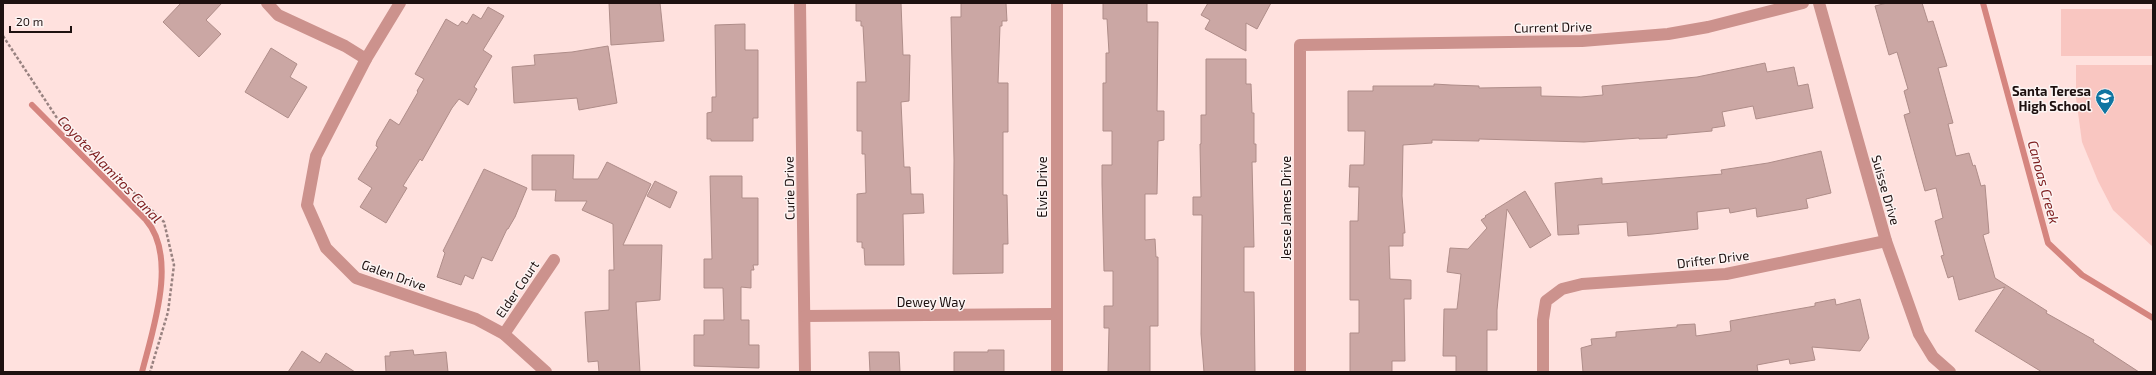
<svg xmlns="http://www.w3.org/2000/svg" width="2156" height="375" viewBox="0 0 2156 375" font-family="'Exo 2',sans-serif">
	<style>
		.green { fill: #f9c6c1 }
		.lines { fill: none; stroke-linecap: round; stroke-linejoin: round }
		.stream { stroke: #d5857f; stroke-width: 6 }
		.building { fill: #cba7a4; stroke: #af8d89 }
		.path { stroke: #988280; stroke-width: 2.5; stroke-dasharray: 3 2; stroke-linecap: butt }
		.minor { stroke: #cc928d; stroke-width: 12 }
		.labels { text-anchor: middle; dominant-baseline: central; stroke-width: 3; stroke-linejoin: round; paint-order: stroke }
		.street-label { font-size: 13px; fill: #1e1110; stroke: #fcf4f3 }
		.poi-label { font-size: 13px; font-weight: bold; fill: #1e1110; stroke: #fcf4f3; text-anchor: end }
		.water-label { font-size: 14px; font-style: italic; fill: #7f2021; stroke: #fcf4f3 }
	</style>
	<rect width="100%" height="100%" fill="#ffe1de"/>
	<g class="green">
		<rect x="2061" y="9" width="92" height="47"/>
		<polygon points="2076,65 2153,65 2153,247 2113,210 2098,181 2082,142 2076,98"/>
	</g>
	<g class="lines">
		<g class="stream">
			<polyline points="1983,3 2048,243 2082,275 2153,318"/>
			<path d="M32,105L146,220C178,257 153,329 142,372"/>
		</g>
	</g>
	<g class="building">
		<polygon points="181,3 222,3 206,20 221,34 199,57 163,22"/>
		<polygon points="609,3 660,3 664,41 611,45"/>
		<polygon points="856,3 901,3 903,55 910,55 909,101 901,102 904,167 910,167 911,194 923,194 924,213 903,214 904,265 865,265 864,248 862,248 862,242 857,242 857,194 866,193 865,154 862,154 862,131 857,131 857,82 866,82 863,26 861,26 861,21 856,21"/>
		<polygon points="961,3 1006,3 1007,21 1002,21 1002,26 1000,26 998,83 1008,83 1008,132 1003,132 1003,195 1007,195 1008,244 1003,244 1003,273 953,274 954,160 951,17 961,17"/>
		<polygon points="1103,3 1147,3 1147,22 1158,22 1157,111 1164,111 1164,140 1158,141 1157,194 1145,194 1145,240 1155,239 1156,257 1158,257 1158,326 1150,326 1150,372 1108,372 1109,328 1104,328 1104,306 1113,306 1113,271 1104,271 1102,184 1102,165 1112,165 1112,131 1103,131 1103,83 1106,83 1106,53 1109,53 1107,19 1103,19"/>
		<polygon points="1208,3 1271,3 1257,29 1246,23 1246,51 1205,29 1210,20 1201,15"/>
		<polygon points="1887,3 1922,3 1928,22 1933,21 1947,66 1938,68 1953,123 1948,124 1956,156 1969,153 1973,166 1975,165 1981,186 1985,185 1989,233 1983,235 1995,278 2047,311 2046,313 2094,340 2093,342 2139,372 2042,372 1975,331 2005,287 1959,300 1953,276 1948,278 1941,256 1944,255 1935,221 1943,218 1936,188 1925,191 1904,115 1910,113 1904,91 1908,89 1897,52 1889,55 1875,6"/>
		<polygon points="488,7 504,16 483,50 492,56 474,87 477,89 468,105 459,99 452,108 422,161 420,159 403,186 407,188 386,223 360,207 372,188 358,179 378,147 376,146 377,141 390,119 399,125 418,92 417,91 424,79 415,74 446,19 458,26 462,21 467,24 473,14 481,19"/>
		<polygon points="745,24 745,50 758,50 758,118 753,118 753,141 711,141 711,139 707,139 707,113 712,112 712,97 716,97 715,25"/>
		<polygon points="608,46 617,103 579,110 577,98 514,103 512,67 535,65 534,55 572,52"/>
		<polygon points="271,48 297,64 290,77 307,87 288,118 245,92"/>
		<polygon points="1206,59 1246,59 1246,84 1251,84 1252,113 1254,113 1254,144 1256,144 1256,162 1252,162 1254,247 1244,247 1244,292 1254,292 1255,372 1204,372 1201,334 1202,215 1193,215 1193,197 1201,197 1200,144 1201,144 1201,115 1206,115"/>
		<polygon points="1765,63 1767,72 1794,67 1798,86 1808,84 1813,108 1756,119 1753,106 1722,112 1725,126 1712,128 1712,131 1667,135 1667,138 1639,139 1639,138 1584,142 1479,139 1479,141 1432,140 1432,143 1403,145 1402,196 1405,233 1403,233 1403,246 1389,246 1390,279 1411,280 1411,299 1404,299 1405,361 1392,361 1392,372 1350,372 1350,333 1359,333 1359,300 1350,300 1350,221 1358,221 1359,187 1349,187 1350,165 1364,165 1365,131 1348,131 1348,91 1373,91 1373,86 1434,86 1434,84 1451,85 1479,86 1479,88 1541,87 1541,96 1581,97 1603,95 1602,86 1697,77"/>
		<polygon points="1821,151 1831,193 1806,199 1808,208 1757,217 1756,208 1730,213 1729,208 1697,212 1698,229 1653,234 1628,236 1627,222 1578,225 1579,234 1558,235 1555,183 1602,178 1602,184 1722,174 1721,170 1768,163"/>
		<polygon points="532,155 574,155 573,179 598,179 607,162 651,184 623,245 662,245 660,300 636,302 640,372 599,372 598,361 588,362 585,312 609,310 609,270 614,270 613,224 582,210 587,201 555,201 556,190 532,190"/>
		<polygon points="484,169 527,188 515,217 508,229 507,229 492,261 482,257 473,279 465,275 461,285 437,277 445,253 443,251"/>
		<polygon points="710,176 742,176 742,198 758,198 758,265 753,265 754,270 751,270 751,288 741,287 741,320 749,320 749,345 759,345 759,368 694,366 694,335 704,335 704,320 724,320 723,288 704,288 704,259 712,259"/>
		<polygon points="655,181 677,192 670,208 647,196"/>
		<polygon points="1525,191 1551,235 1530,248 1507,209 1497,310 1497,330 1487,330 1487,372 1456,372 1456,356 1443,356 1444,309 1457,309 1461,274 1447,272 1450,248 1468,249 1487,228 1481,220 1486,217 1485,216"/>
		<polygon points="1835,299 1836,305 1860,299 1869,338 1860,351 1812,347 1815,360 1790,364 1789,359 1757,365 1758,372 1583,372 1581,348 1592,345 1591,339 1616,337 1616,332 1677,327 1677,325 1695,324 1696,336 1731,331 1730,321 1815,306 1815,303"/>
		<polygon points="413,350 414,355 446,352 448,372 386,372 385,356 390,356 390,352"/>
		<polygon points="988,350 1004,350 1004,372 954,372 954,352 988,352"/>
		<polygon points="302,351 320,363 326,353 355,372 288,372"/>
		<polygon points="869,352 899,352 900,372 870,372"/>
	</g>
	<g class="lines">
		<polyline class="path" points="3,36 57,118 164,222 174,265 168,312 150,372"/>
		<g class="minor">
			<polyline points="267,3 278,15 345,46 366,59"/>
			<polyline points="400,3 366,59 316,156 307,205 326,248 356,278 476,319 504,334 546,372"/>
			<polyline points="800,3 805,372"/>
			<polyline points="1057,3 1057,372"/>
			<polyline points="1819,3 1886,241 1919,334 1933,357 1950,372"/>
			<polyline points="805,316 1056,314"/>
			<polyline points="504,334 554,260"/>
			<polyline points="1300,372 1300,45 1582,41 1668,34 1708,27 1803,3"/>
			<polyline points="1543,372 1543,320 1546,301 1562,289 1582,284 1726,274 1886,241"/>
		</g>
	</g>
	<defs>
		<symbol id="school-pin" viewBox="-11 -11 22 30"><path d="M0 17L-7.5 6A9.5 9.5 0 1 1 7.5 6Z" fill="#1075a1" stroke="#fcf4f3"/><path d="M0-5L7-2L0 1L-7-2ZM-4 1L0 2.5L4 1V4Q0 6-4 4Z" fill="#fff"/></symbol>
	</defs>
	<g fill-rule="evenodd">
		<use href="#school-pin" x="2094" y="87" width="22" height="30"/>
	</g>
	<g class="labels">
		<g class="street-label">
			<text transform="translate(1553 27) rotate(-1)">Current Drive</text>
			<text transform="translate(1042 187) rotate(-90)">Elvis Drive</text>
			<text transform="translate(789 188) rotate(-91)">Curie Drive</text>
			<text transform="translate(1886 190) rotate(74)">Suisse Drive</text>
			<text transform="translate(1286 208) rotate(-90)">Jesse James Drive</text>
			<text transform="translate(1713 259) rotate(-7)">Drifter Drive</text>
			<text transform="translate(394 275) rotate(20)">Galen Drive</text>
			<text transform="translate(517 289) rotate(-56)">Elder Court</text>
			<text x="931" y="302">Dewey Way</text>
		</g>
		<g class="poi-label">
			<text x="2091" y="91">Santa Teresa<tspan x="2091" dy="15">High School</tspan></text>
		</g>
		<g class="water-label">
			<text transform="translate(110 169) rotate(46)">Coyote Alamitos Canal</text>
			<text transform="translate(2044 182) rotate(75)">Canoas Creek</text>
		</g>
	</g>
	<rect width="2156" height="375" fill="none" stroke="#1e1110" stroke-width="8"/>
	<path d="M10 26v6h61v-6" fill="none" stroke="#1e1110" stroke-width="2"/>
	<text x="16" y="26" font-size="12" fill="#1e1110" stroke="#fcf4f3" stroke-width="3" paint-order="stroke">20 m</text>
</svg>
